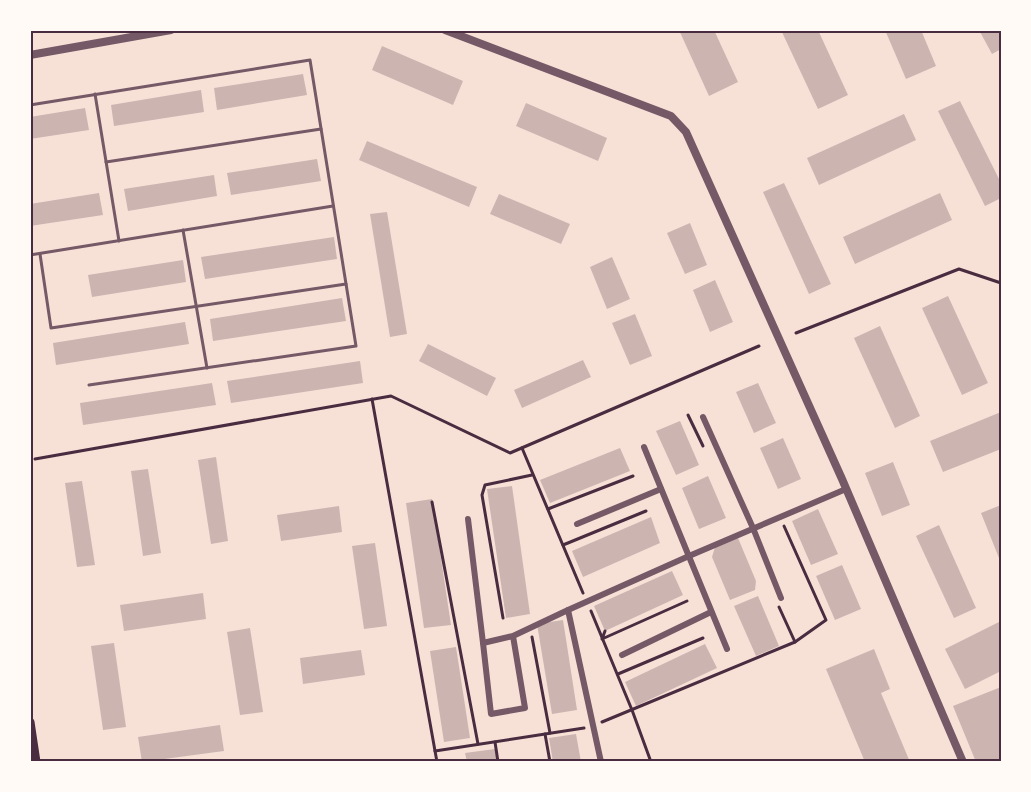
<svg xmlns="http://www.w3.org/2000/svg" width="1031" height="792" viewBox="0 0 1031 792" font-family="'Noto Serif',serif">
	<style>
		.building { fill: #ccb4b1 }
		.lines { fill: none; stroke-linecap: round; stroke-linejoin: round }
		.path { stroke: #4a2c40; stroke-width: 3 }
		.service { stroke: #755966; stroke-width: 3 }
		.minor { stroke: #755966; stroke-width: 6 }
		.tertiary { stroke: #755966; stroke-width: 8 }
		.secondary { stroke: #4a2c40; stroke-width: 9 }
		.neatline { fill: none; stroke: #4a2c40; stroke-width: 2 }
	</style>
	<rect width="100%" height="100%" fill="#f7e1d7"/>
	<g class="building">
		<polygon points="679,30 714,30 738,82 709,96"/>
		<polygon points="781,30 818,30 848,95 818,109"/>
		<polygon points="885,30 921,30 936,66 906,79"/>
		<polygon points="979,30 1001,30 1001,49 992,54"/>
		<polygon points="382,46 463,81 453,105 372,70"/>
		<polygon points="303,74 307,95 217,110 214,88"/>
		<polygon points="201,90 204,112 114,126 111,105"/>
		<polygon points="960,101 1001,183 1001,198 985,206 938,111"/>
		<polygon points="526,103 607,138 598,161 516,126"/>
		<polygon points="85,108 89,130 30,139 30,117"/>
		<polygon points="904,114 916,140 819,185 807,158"/>
		<polygon points="367,141 477,187 469,207 359,160"/>
		<polygon points="317,159 321,181 231,195 227,173"/>
		<polygon points="214,175 217,196 128,211 124,189"/>
		<polygon points="784,183 831,284 809,294 763,192"/>
		<polygon points="99,193 103,215 30,226 30,204"/>
		<polygon points="940,193 952,220 855,264 843,237"/>
		<polygon points="499,194 570,224 561,244 490,214"/>
		<polygon points="387,212 407,334 390,337 370,214"/>
		<polygon points="690,223 707,265 685,274 667,233"/>
		<polygon points="334,237 337,259 205,279 201,257"/>
		<polygon points="612,257 630,299 607,309 590,267"/>
		<polygon points="183,260 186,282 92,297 88,275"/>
		<polygon points="715,280 733,322 710,332 693,290"/>
		<polygon points="948,296 988,383 962,395 922,308"/>
		<polygon points="342,298 346,321 213,341 210,319"/>
		<polygon points="635,314 652,356 630,365 612,323"/>
		<polygon points="185,322 189,344 56,365 53,343"/>
		<polygon points="880,326 920,416 895,428 854,338"/>
		<polygon points="428,344 496,378 487,396 419,361"/>
		<polygon points="583,360 591,377 522,408 514,390"/>
		<polygon points="360,361 363,383 231,403 227,381"/>
		<polygon points="212,383 216,405 83,425 80,403"/>
		<polygon points="758,383 776,423 754,433 736,392"/>
		<polygon points="1001,412 1001,449 943,472 930,441"/>
		<polygon points="680,421 699,465 676,475 656,431"/>
		<polygon points="783,438 801,479 778,489 760,448"/>
		<polygon points="620,448 630,471 550,503 540,480"/>
		<polygon points="216,457 228,541 211,544 198,460"/>
		<polygon points="893,462 910,505 882,516 865,473"/>
		<polygon points="148,469 161,553 143,556 131,471"/>
		<polygon points="708,476 726,518 699,529 682,488"/>
		<polygon points="82,481 95,565 77,567 65,483"/>
		<polygon points="512,486 530,614 506,618 487,489"/>
		<polygon points="432,499 451,625 424,628 406,503"/>
		<polygon points="1001,505 1001,563 981,513"/>
		<polygon points="339,506 342,532 281,541 277,515"/>
		<polygon points="818,509 838,554 811,565 792,521"/>
		<polygon points="651,517 660,543 583,577 572,551"/>
		<polygon points="939,525 976,608 954,618 916,536"/>
		<polygon points="738,538 756,581 755,590 730,600 712,557 715,547"/>
		<polygon points="375,543 387,626 364,629 352,546"/>
		<polygon points="842,565 861,609 835,620 816,576"/>
		<polygon points="672,571 683,595 605,631 594,606"/>
		<polygon points="203,593 206,619 124,631 120,605"/>
		<polygon points="758,596 779,646 756,656 734,606"/>
		<polygon points="563,620 577,710 552,714 537,624"/>
		<polygon points="1001,621 1001,671 965,689 945,649"/>
		<polygon points="250,628 263,712 240,715 227,632"/>
		<polygon points="114,643 126,727 103,730 91,646"/>
		<polygon points="705,644 717,668 636,706 625,682"/>
		<polygon points="456,647 470,738 444,742 430,651"/>
		<polygon points="874,649 890,689 881,693 910,762 865,762 826,669"/>
		<polygon points="361,650 365,675 303,684 300,658"/>
		<polygon points="1001,687 1001,762 976,762 953,706"/>
		<polygon points="220,725 224,751 142,762 138,737"/>
		<polygon points="576,734 581,762 553,762 549,738"/>
		<polygon points="495,749 497,762 467,762 465,753"/>
	</g>
	<g class="lines">
		<g class="path">
			<polyline points="796,333 959,269 1001,283"/>
			<polyline points="372,399 437,762"/>
			<polyline points="688,415 703,446"/>
			<polyline points="522,448 583,593"/>
			<polyline points="35,459 391,396 510,453 759,346"/>
			<polyline points="432,502 478,744"/>
			<polyline points="548,509 633,476"/>
			<polyline points="784,526 826,620 795,642"/>
			<polyline points="563,545 646,511"/>
			<polyline points="591,611 632,710 651,762"/>
			<polyline points="503,618 482,495 485,485 532,475"/>
			<polyline points="605,631 602,639 687,601"/>
			<polyline points="532,637 550,733"/>
			<polyline points="618,674 703,638"/>
			<polyline points="602,722 795,642 779,607"/>
			<polyline points="545,734 550,762"/>
			<polyline points="495,742 498,762"/>
			<polyline points="435,751 584,728"/>
		</g>
		<g class="service">
			<polyline points="95,94 119,241"/>
			<polyline points="30,105 310,60 356,346 89,385"/>
			<polyline points="106,162 321,129"/>
			<polyline points="183,230 207,368"/>
			<polyline points="40,254 51,328 346,284"/>
			<polyline points="30,255 333,206"/>
		</g>
		<g class="minor">
			<polyline points="703,417 753,528 781,598"/>
			<polyline points="644,447 727,649"/>
			<polyline points="468,519 483,643"/>
			<polyline points="577,524 661,489"/>
			<polyline points="513,636 483,643 491,714 525,708 513,636 568,610"/>
			<polyline points="622,655 711,612"/>
			<polyline points="601,762 568,610 689,556 846,489"/>
		</g>
		<g class="tertiary">
			<polyline points="445,30 671,116 686,132 842,479 963,762"/>
			<polyline points="30,55 171,30"/>
		</g>
		<polyline class="secondary" points="30,722 36,762"/>
	</g>
	<rect width="1031" height="792" fill="none" stroke="#fffaf5" stroke-width="63"/>
	<rect x="32" y="32" width="968" height="728" class="neatline"/>
</svg>
